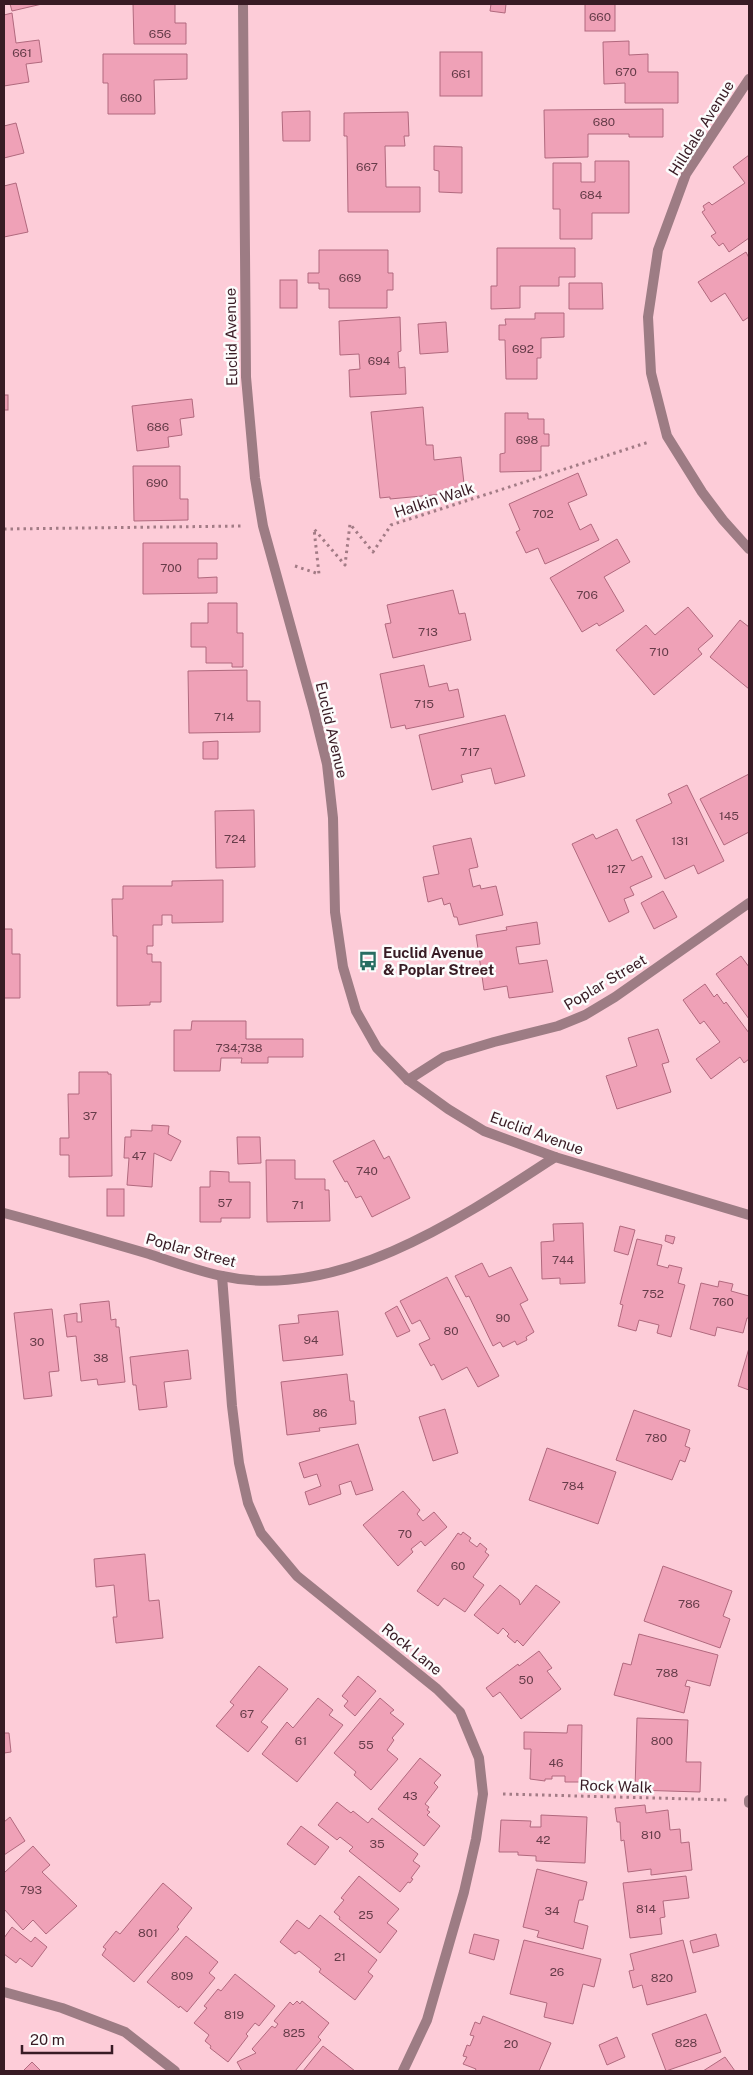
<svg xmlns="http://www.w3.org/2000/svg" width="753" height="2075" viewBox="0 0 753 2075" font-family="'Public Sans',sans-serif">
	<style>
		.building { fill: #efa1b7; stroke: #b1697e }
		.lines { fill: none; stroke-linecap: round; stroke-linejoin: round }
		.path { stroke: #a27b85; stroke-width: 3; stroke-dasharray: 2.5 4; stroke-linecap: butt }
		.minor { stroke: #9d7c84; stroke-width: 10 }
		.tertiary { stroke: #9d7c84; stroke-width: 10 }
		.labels { text-anchor: middle; dominant-baseline: central; stroke-width: 5; stroke-linejoin: round; paint-order: stroke }
		.number-label { font-size: 12px; fill: #663c49 }
		.street-label { font-size: 15px; fill: #381b24; stroke: #fcfcfc }
		.poi-label { font-size: 15px; font-weight: bold; fill: #381b24; stroke: #fcfcfc; text-anchor: start }
	</style>
	<rect width="100%" height="100%" fill="#fdccd8"/>
	<g class="building">
		<polygon points="10,4 42,4 12,11"/>
		<polygon points="133,4 175,4 175,23 186,23 186,44 134,44"/>
		<polygon points="491,4 506,4 505,13 490,11"/>
		<rect x="585" y="4" width="30" height="27"/>
		<polygon points="12,13 16,43 39,40 42,62 26,64 29,82 4,86 4,15"/>
		<polygon points="629,41 629,55 648,54 648,72 678,72 678,103 625,103 625,83 604,84 603,42"/>
		<rect x="440" y="52" width="42" height="44"/>
		<polygon points="103,54 187,54 187,79 154,80 155,114 108,114 108,83 103,83"/>
		<polygon points="663,109 663,137 629,137 629,134 588,134 588,157 545,158 544,110"/>
		<polygon points="310,111 310,141 283,141 282,112"/>
		<polygon points="408,112 409,136 404,136 405,146 385,146 386,187 420,187 420,212 348,212 347,136 344,136 344,113"/>
		<polygon points="16,123 24,153 4,158 4,126"/>
		<polygon points="434,146 462,147 462,193 439,192 439,171 434,170"/>
		<polygon points="749,155 749,238 729,252 723,243 719,246 711,236 716,233 702,212 705,210 703,206 709,202 712,205 745,183 733,167"/>
		<polygon points="595,161 629,161 629,213 592,213 592,239 560,239 560,209 553,209 553,163 581,163 581,182 595,182"/>
		<polygon points="16,183 28,232 4,237 4,186"/>
		<polygon points="497,248 575,248 575,277 559,277 559,286 520,286 520,308 491,309 491,286 497,286"/>
		<polygon points="319,250 388,250 388,273 393,273 393,290 387,290 387,308 329,308 329,289 319,289 319,283 308,283 308,273 319,273"/>
		<polygon points="746,252 749,258 749,317 743,321 725,293 711,302 698,282"/>
		<rect x="280" y="280" width="17" height="28"/>
		<polygon points="569,283 602,283 603,309 569,309"/>
		<polygon points="535,313 564,313 564,337 541,338 541,358 537,358 537,379 506,379 505,340 499,340 499,325 506,325 505,319 535,319"/>
		<polygon points="400,317 401,351 398,352 399,368 405,367 406,394 350,397 349,370 360,369 359,354 340,355 339,321"/>
		<polygon points="446,322 448,352 420,354 418,324"/>
		<rect x="4" y="395" width="4" height="15"/>
		<polygon points="192,399 194,417 180,419 182,435 168,437 169,447 137,451 132,406"/>
		<polygon points="423,407 426,445 433,445 434,460 461,457 465,492 390,499 390,497 380,498 371,412"/>
		<polygon points="505,413 528,413 528,419 544,419 544,434 549,434 549,446 541,446 541,471 500,472 500,454 505,453"/>
		<polygon points="133,466 180,466 180,499 188,499 188,520 134,521"/>
		<polygon points="578,473 587,495 568,503 580,530 591,524 599,540 545,564 538,548 526,553 516,532 520,530 509,504"/>
		<polygon points="617,539 630,562 604,577 624,611 599,626 597,623 582,632 550,578"/>
		<polygon points="143,543 217,543 217,559 198,559 198,578 217,577 217,593 143,594"/>
		<polygon points="453,590 459,614 465,613 471,640 393,658 385,624 391,623 387,605"/>
		<polygon points="208,603 237,603 237,633 243,633 243,667 232,667 232,663 206,663 206,647 191,647 191,623 208,623"/>
		<polygon points="688,607 713,636 698,649 702,654 654,695 616,650 646,625 655,635"/>
		<polygon points="740,620 749,627 749,689 710,657"/>
		<polygon points="424,665 429,687 447,683 449,691 458,689 464,717 406,729 405,725 391,728 380,674"/>
		<polygon points="247,670 247,701 260,701 260,732 189,733 188,671"/>
		<polygon points="505,715 525,776 495,784 491,768 461,775 463,782 432,790 419,735"/>
		<polygon points="218,741 218,759 203,759 203,742"/>
		<polygon points="749,774 749,832 724,845 700,799"/>
		<polygon points="687,785 724,861 698,874 694,865 665,879 636,820 672,803 668,794"/>
		<polygon points="254,810 255,867 216,868 215,811"/>
		<polygon points="617,829 632,861 642,856 652,877 630,887 634,895 624,899 629,912 609,922 572,844 593,834 596,839"/>
		<polygon points="471,838 478,867 469,869 473,887 480,885 481,889 496,886 503,915 459,925 457,917 454,917 450,903 444,905 442,898 428,902 423,877 439,874 433,846"/>
		<polygon points="223,880 223,922 172,923 172,915 162,915 162,925 153,925 153,946 147,946 147,954 152,954 152,962 161,962 161,1002 150,1002 150,1005 117,1006 117,936 113,936 112,899 123,899 123,886 172,886 172,881"/>
		<polygon points="663,891 677,917 654,929 641,903"/>
		<polygon points="537,922 540,944 516,947 519,964 547,960 553,992 509,998 507,986 484,990 476,935 507,930 506,927"/>
		<polygon points="4,929 12,929 12,954 20,954 20,998 4,998"/>
		<polygon points="741,956 749,967 749,1019 716,974"/>
		<polygon points="705,984 714,997 717,994 724,1004 726,1002 749,1033 749,1059 744,1063 740,1057 711,1079 696,1059 720,1042 704,1021 700,1024 683,1000"/>
		<polygon points="192,1021 246,1021 246,1039 303,1039 303,1057 268,1057 268,1063 241,1063 242,1058 221,1058 220,1071 174,1071 174,1030 191,1030"/>
		<polygon points="658,1029 669,1062 662,1064 671,1092 617,1109 606,1076 637,1066 628,1038"/>
		<polygon points="79,1072 108,1072 108,1074 111,1074 112,1176 69,1177 69,1155 60,1155 60,1138 69,1138 68,1094 79,1094"/>
		<polygon points="152,1125 169,1126 168,1134 181,1141 171,1161 154,1153 152,1187 127,1185 129,1158 124,1158 125,1137 131,1137 131,1130 152,1131"/>
		<polygon points="237,1137 260,1137 261,1163 238,1164"/>
		<polygon points="374,1140 384,1159 389,1156 410,1198 372,1217 361,1196 356,1198 347,1181 345,1182 333,1161"/>
		<polygon points="266,1160 295,1160 295,1179 325,1179 325,1190 329,1190 330,1221 267,1222"/>
		<polygon points="210,1171 229,1172 229,1182 250,1182 250,1218 221,1218 221,1222 200,1222 200,1187 210,1187"/>
		<rect x="107" y="1189" width="17" height="27"/>
		<polygon points="583,1223 585,1283 560,1284 560,1278 542,1279 541,1242 554,1241 553,1224"/>
		<polygon points="620,1226 635,1230 628,1255 614,1251"/>
		<polygon points="666,1235 675,1237 673,1244 665,1241"/>
		<polygon points="637,1239 662,1245 657,1265 668,1268 669,1265 682,1268 678,1283 685,1285 671,1337 657,1333 659,1325 639,1320 636,1331 618,1326 623,1305 620,1304"/>
		<polygon points="482,1263 489,1277 511,1267 528,1300 520,1304 534,1332 526,1337 527,1340 517,1345 515,1341 503,1347 500,1342 493,1346 469,1296 466,1297 455,1276"/>
		<polygon points="447,1277 499,1376 478,1387 467,1367 442,1380 434,1364 431,1366 419,1344 430,1339 420,1320 412,1324 400,1301"/>
		<polygon points="719,1281 733,1284 731,1291 749,1296 749,1318 747,1318 743,1333 717,1327 715,1336 690,1329 701,1283 718,1287"/>
		<polygon points="109,1301 111,1320 116,1319 116,1327 119,1327 125,1382 98,1385 97,1379 81,1381 76,1336 67,1337 64,1315 77,1313 77,1322 82,1322 80,1304"/>
		<polygon points="397,1306 410,1331 397,1337 385,1313"/>
		<polygon points="52,1309 59,1371 49,1372 52,1396 24,1399 14,1313"/>
		<polygon points="338,1311 343,1355 283,1361 279,1325 299,1323 298,1315"/>
		<polygon points="749,1348 749,1390 738,1386"/>
		<polygon points="188,1350 191,1379 164,1382 167,1407 139,1410 136,1385 133,1385 130,1357"/>
		<polygon points="347,1374 350,1401 354,1401 356,1424 319,1428 320,1431 287,1435 281,1382"/>
		<polygon points="445,1409 458,1453 433,1461 419,1417"/>
		<polygon points="634,1410 690,1430 685,1446 690,1448 685,1462 680,1460 672,1480 616,1460"/>
		<polygon points="358,1444 373,1490 356,1495 351,1481 339,1485 341,1494 309,1505 305,1492 321,1486 317,1474 304,1478 299,1463"/>
		<polygon points="547,1448 616,1472 598,1524 529,1500"/>
		<polygon points="403,1491 420,1510 417,1514 423,1521 434,1512 447,1527 425,1546 421,1541 411,1549 413,1552 398,1566 363,1525"/>
		<polygon points="463,1532 471,1538 469,1541 477,1547 480,1543 487,1549 485,1552 489,1555 473,1577 484,1585 465,1612 444,1598 438,1606 417,1591 458,1533 461,1535"/>
		<polygon points="145,1554 149,1601 159,1600 163,1638 116,1643 113,1617 117,1617 114,1585 96,1587 94,1559"/>
		<polygon points="663,1566 732,1591 723,1616 730,1619 720,1648 644,1621"/>
		<polygon points="500,1585 519,1600 520,1605 536,1585 560,1602 523,1646 517,1640 515,1643 507,1636 509,1634 503,1628 498,1634 474,1615"/>
		<polygon points="639,1634 718,1655 710,1686 687,1680 685,1686 690,1687 684,1713 614,1695 623,1663 631,1665"/>
		<polygon points="539,1651 552,1668 547,1671 561,1689 521,1719 500,1692 493,1697 486,1688 518,1664 519,1666"/>
		<polygon points="259,1666 288,1689 261,1722 268,1727 248,1752 216,1726 234,1705 230,1702"/>
		<polygon points="358,1676 376,1691 355,1716 344,1706 348,1701 342,1696"/>
		<polygon points="318,1698 333,1710 329,1715 343,1725 297,1782 262,1754 287,1722 293,1728"/>
		<polygon points="380,1698 394,1710 390,1713 404,1724 392,1738 394,1740 387,1750 398,1759 371,1790 354,1775 356,1772 334,1753"/>
		<polygon points="637,1718 688,1720 686,1762 701,1762 700,1792 635,1790"/>
		<polygon points="568,1725 582,1725 581,1782 565,1782 565,1776 552,1776 552,1779 545,1779 545,1781 530,1779 531,1749 524,1749 524,1732 567,1733"/>
		<polygon points="4,1733 9,1733 11,1752 4,1753"/>
		<polygon points="420,1758 441,1775 434,1783 438,1787 425,1804 429,1807 427,1810 430,1812 427,1815 440,1826 424,1846 378,1809"/>
		<polygon points="337,1802 351,1813 353,1811 368,1823 372,1818 418,1854 413,1861 420,1866 411,1878 413,1879 410,1883 408,1882 400,1892 349,1851 353,1847 340,1837 337,1840 318,1825"/>
		<polygon points="645,1805 646,1813 668,1810 670,1830 680,1829 681,1843 689,1842 692,1870 651,1875 651,1869 628,1872 624,1840 621,1841 620,1822 617,1822 615,1808"/>
		<polygon points="541,1815 587,1817 585,1863 536,1861 536,1856 518,1855 518,1852 499,1852 501,1820 531,1821 530,1827 541,1827"/>
		<polygon points="10,1817 25,1841 4,1855 4,1822"/>
		<polygon points="301,1826 329,1847 315,1865 287,1844"/>
		<polygon points="33,1846 50,1865 42,1872 77,1906 46,1934 33,1920 23,1930 4,1909 4,1873"/>
		<polygon points="537,1869 587,1882 583,1900 579,1900 574,1922 588,1926 583,1949 537,1937 539,1931 523,1927"/>
		<polygon points="359,1876 399,1909 387,1923 397,1931 380,1953 339,1919 340,1917 334,1912 344,1900 341,1898"/>
		<polygon points="686,1876 689,1898 663,1901 665,1917 660,1918 662,1934 630,1938 623,1883"/>
		<polygon points="163,1883 192,1908 177,1927 179,1929 134,1982 102,1955 106,1949 103,1947 116,1931 120,1934"/>
		<polygon points="320,1915 377,1960 368,1972 373,1976 355,2000 319,1972 321,1969 299,1951 295,1954 280,1942 297,1920 309,1929"/>
		<polygon points="12,1927 31,1942 35,1937 47,1947 32,1967 20,1958 16,1963 4,1954 4,1938"/>
		<polygon points="474,1934 499,1940 494,1960 469,1953"/>
		<polygon points="716,1934 719,1946 693,1953 690,1941"/>
		<polygon points="186,1936 218,1962 209,1973 215,1978 187,2012 180,2006 179,2008 147,1982"/>
		<polygon points="524,1940 601,1959 594,1987 583,1984 573,2024 544,2017 547,2003 510,1994"/>
		<polygon points="683,1940 696,1992 647,2005 642,1985 633,1988 629,1971 634,1970 630,1954"/>
		<polygon points="235,1974 275,2006 259,2026 255,2023 246,2034 248,2036 228,2062 210,2048 211,2046 205,2041 209,2035 194,2023 207,2008 204,2006 218,1989 221,1991"/>
		<polygon points="297,2001 300,2004 302,2001 329,2023 318,2037 321,2040 295,2071 242,2071 237,2062 256,2053 252,2049 272,2026 275,2028 278,2024 274,2021 290,2002 293,2005"/>
		<polygon points="706,2014 721,2052 666,2071 652,2034"/>
		<polygon points="483,2016 551,2043 539,2071 475,2071 476,2069 463,2064 467,2057 463,2056 467,2045 470,2046 474,2036 470,2035 475,2022 480,2024"/>
		<polygon points="617,2037 625,2057 607,2065 599,2045"/>
		<polygon points="323,2046 355,2071 303,2071"/>
		<polygon points="725,2057 735,2071 703,2071"/>
		<polygon points="32,2062 41,2071 23,2071"/>
	</g>
	<g class="lines">
		<g class="path">
			<polyline points="4,529 243,526"/>
			<polyline points="295,566 319,574 314,529 345,565 350,524 373,552 391,525 649,442"/>
			<polyline points="503,1794 730,1800"/>
		</g>
		<g class="minor">
			<polyline points="749,79 686,174 658,250 648,317 651,373 667,436 702,492 723,520 749,549"/>
			<polyline points="408,1080 444,1057 494,1042 558,1026 585,1015 615,997 749,903"/>
			<path d="M4,1213C53,1226 101,1240 149,1254C173,1262 198,1271 222,1276C338,1302 462,1218 555,1157"/>
			<polyline points="222,1276 232,1406 239,1463 248,1503 261,1533 297,1576 437,1689 460,1712 479,1758 483,1794 476,1839 464,1892 427,2020 403,2071"/>
			<polyline points="4,1992 62,2008 125,2032 175,2071"/>
		</g>
		<g class="tertiary">
			<polyline points="243,4 246,377 255,478 263,526 314,711 327,764 333,818 335,912 343,967 356,1011 377,1048 408,1080 448,1109 484,1131 555,1157 749,1215"/>
			<polyline points="749,1800 749,1803"/>
		</g>
	</g>
	<defs>
		<symbol id="bus-bare" viewBox="-9 -9 18 18"><path d="M-5-6H5V4H4V6H2V4H-2V6H-4V4H-5ZM-3.5-4V0h7V-4ZM-3.5 1.2v1.5H-2V1.2ZM2 1.2v1.5H3.5V1.2Z" fill="#276d62" stroke="#fcfcfc" stroke-width="2.5" paint-order="stroke"/></symbol>
	</defs>
	<g fill-rule="evenodd">
		<use href="#bus-bare" x="354" y="947" width="28" height="28"/>
	</g>
	<g class="labels">
		<g class="number-label">
			<text x="600" y="17">660</text>
			<text x="160" y="34">656</text>
			<text x="22" y="53">661</text>
			<text x="626" y="72">670</text>
			<text x="461" y="74">661</text>
			<text x="131" y="98">660</text>
			<text x="604" y="122">680</text>
			<text x="367" y="167">667</text>
			<text x="591" y="195">684</text>
			<text x="350" y="278">669</text>
			<text x="523" y="349">692</text>
			<text x="379" y="361">694</text>
			<text x="158" y="427">686</text>
			<text x="527" y="440">698</text>
			<text x="157" y="483">690</text>
			<text x="543" y="514">702</text>
			<text x="171" y="568">700</text>
			<text x="587" y="595">706</text>
			<text x="428" y="632">713</text>
			<text x="659" y="652">710</text>
			<text x="424" y="704">715</text>
			<text x="224" y="717">714</text>
			<text x="470" y="752">717</text>
			<text x="729" y="816">145</text>
			<text x="235" y="839">724</text>
			<text x="680" y="841">131</text>
			<text x="616" y="869">127</text>
			<text x="239" y="1048">734;738</text>
			<text x="90" y="1116">37</text>
			<text x="139" y="1156">47</text>
			<text x="367" y="1171">740</text>
			<text x="225" y="1203">57</text>
			<text x="298" y="1205">71</text>
			<text x="563" y="1260">744</text>
			<text x="653" y="1294">752</text>
			<text x="723" y="1302">760</text>
			<text x="503" y="1318">90</text>
			<text x="451" y="1331">80</text>
			<text x="311" y="1340">94</text>
			<text x="37" y="1342">30</text>
			<text x="101" y="1358">38</text>
			<text x="320" y="1413">86</text>
			<text x="656" y="1438">780</text>
			<text x="573" y="1486">784</text>
			<text x="405" y="1534">70</text>
			<text x="458" y="1566">60</text>
			<text x="689" y="1604">786</text>
			<text x="667" y="1673">788</text>
			<text x="526" y="1680">50</text>
			<text x="247" y="1714">67</text>
			<text x="301" y="1741">61</text>
			<text x="662" y="1741">800</text>
			<text x="366" y="1745">55</text>
			<text x="556" y="1763">46</text>
			<text x="410" y="1796">43</text>
			<text x="651" y="1835">810</text>
			<text x="543" y="1840">42</text>
			<text x="377" y="1844">35</text>
			<text x="31" y="1890">793</text>
			<text x="646" y="1909">814</text>
			<text x="552" y="1911">34</text>
			<text x="366" y="1915">25</text>
			<text x="148" y="1933">801</text>
			<text x="340" y="1957">21</text>
			<text x="557" y="1972">26</text>
			<text x="182" y="1976">809</text>
			<text x="662" y="1978">820</text>
			<text x="234" y="2015">819</text>
			<text x="294" y="2033">825</text>
			<text x="686" y="2043">828</text>
			<text x="511" y="2044">20</text>
		</g>
		<g class="street-label">
			<text transform="translate(701 128) rotate(-58)">Hilldale Avenue</text>
			<text transform="translate(231 337) rotate(-91)">Euclid Avenue</text>
			<text transform="translate(434 500) rotate(-18)">Halkin Walk</text>
			<text transform="translate(332 730) rotate(77)">Euclid Avenue</text>
			<text transform="translate(605 982) rotate(-31)">Poplar Street</text>
			<text transform="translate(537 1133) rotate(20)">Euclid Avenue</text>
			<text transform="translate(191 1250) rotate(15)">Poplar Street</text>
			<text transform="translate(412 1649) rotate(39)">Rock Lane</text>
			<text transform="translate(616 1786) rotate(2)">Rock Walk</text>
		</g>
		<g class="poi-label">
			<text x="383" y="952">Euclid Avenue<tspan x="383" dy="17">&amp; Poplar Street</tspan></text>
		</g>
	</g>
	<rect width="753" height="2075" fill="none" stroke="#381b24" stroke-width="10"/>
	<path d="M22 2045v8h90v-8" fill="none" stroke="#381b24" stroke-width="2.5"/>
	<text x="30" y="2045" font-size="15" fill="#381b24" stroke="#fcfcfc" stroke-width="4" paint-order="stroke">20 m</text>
</svg>
